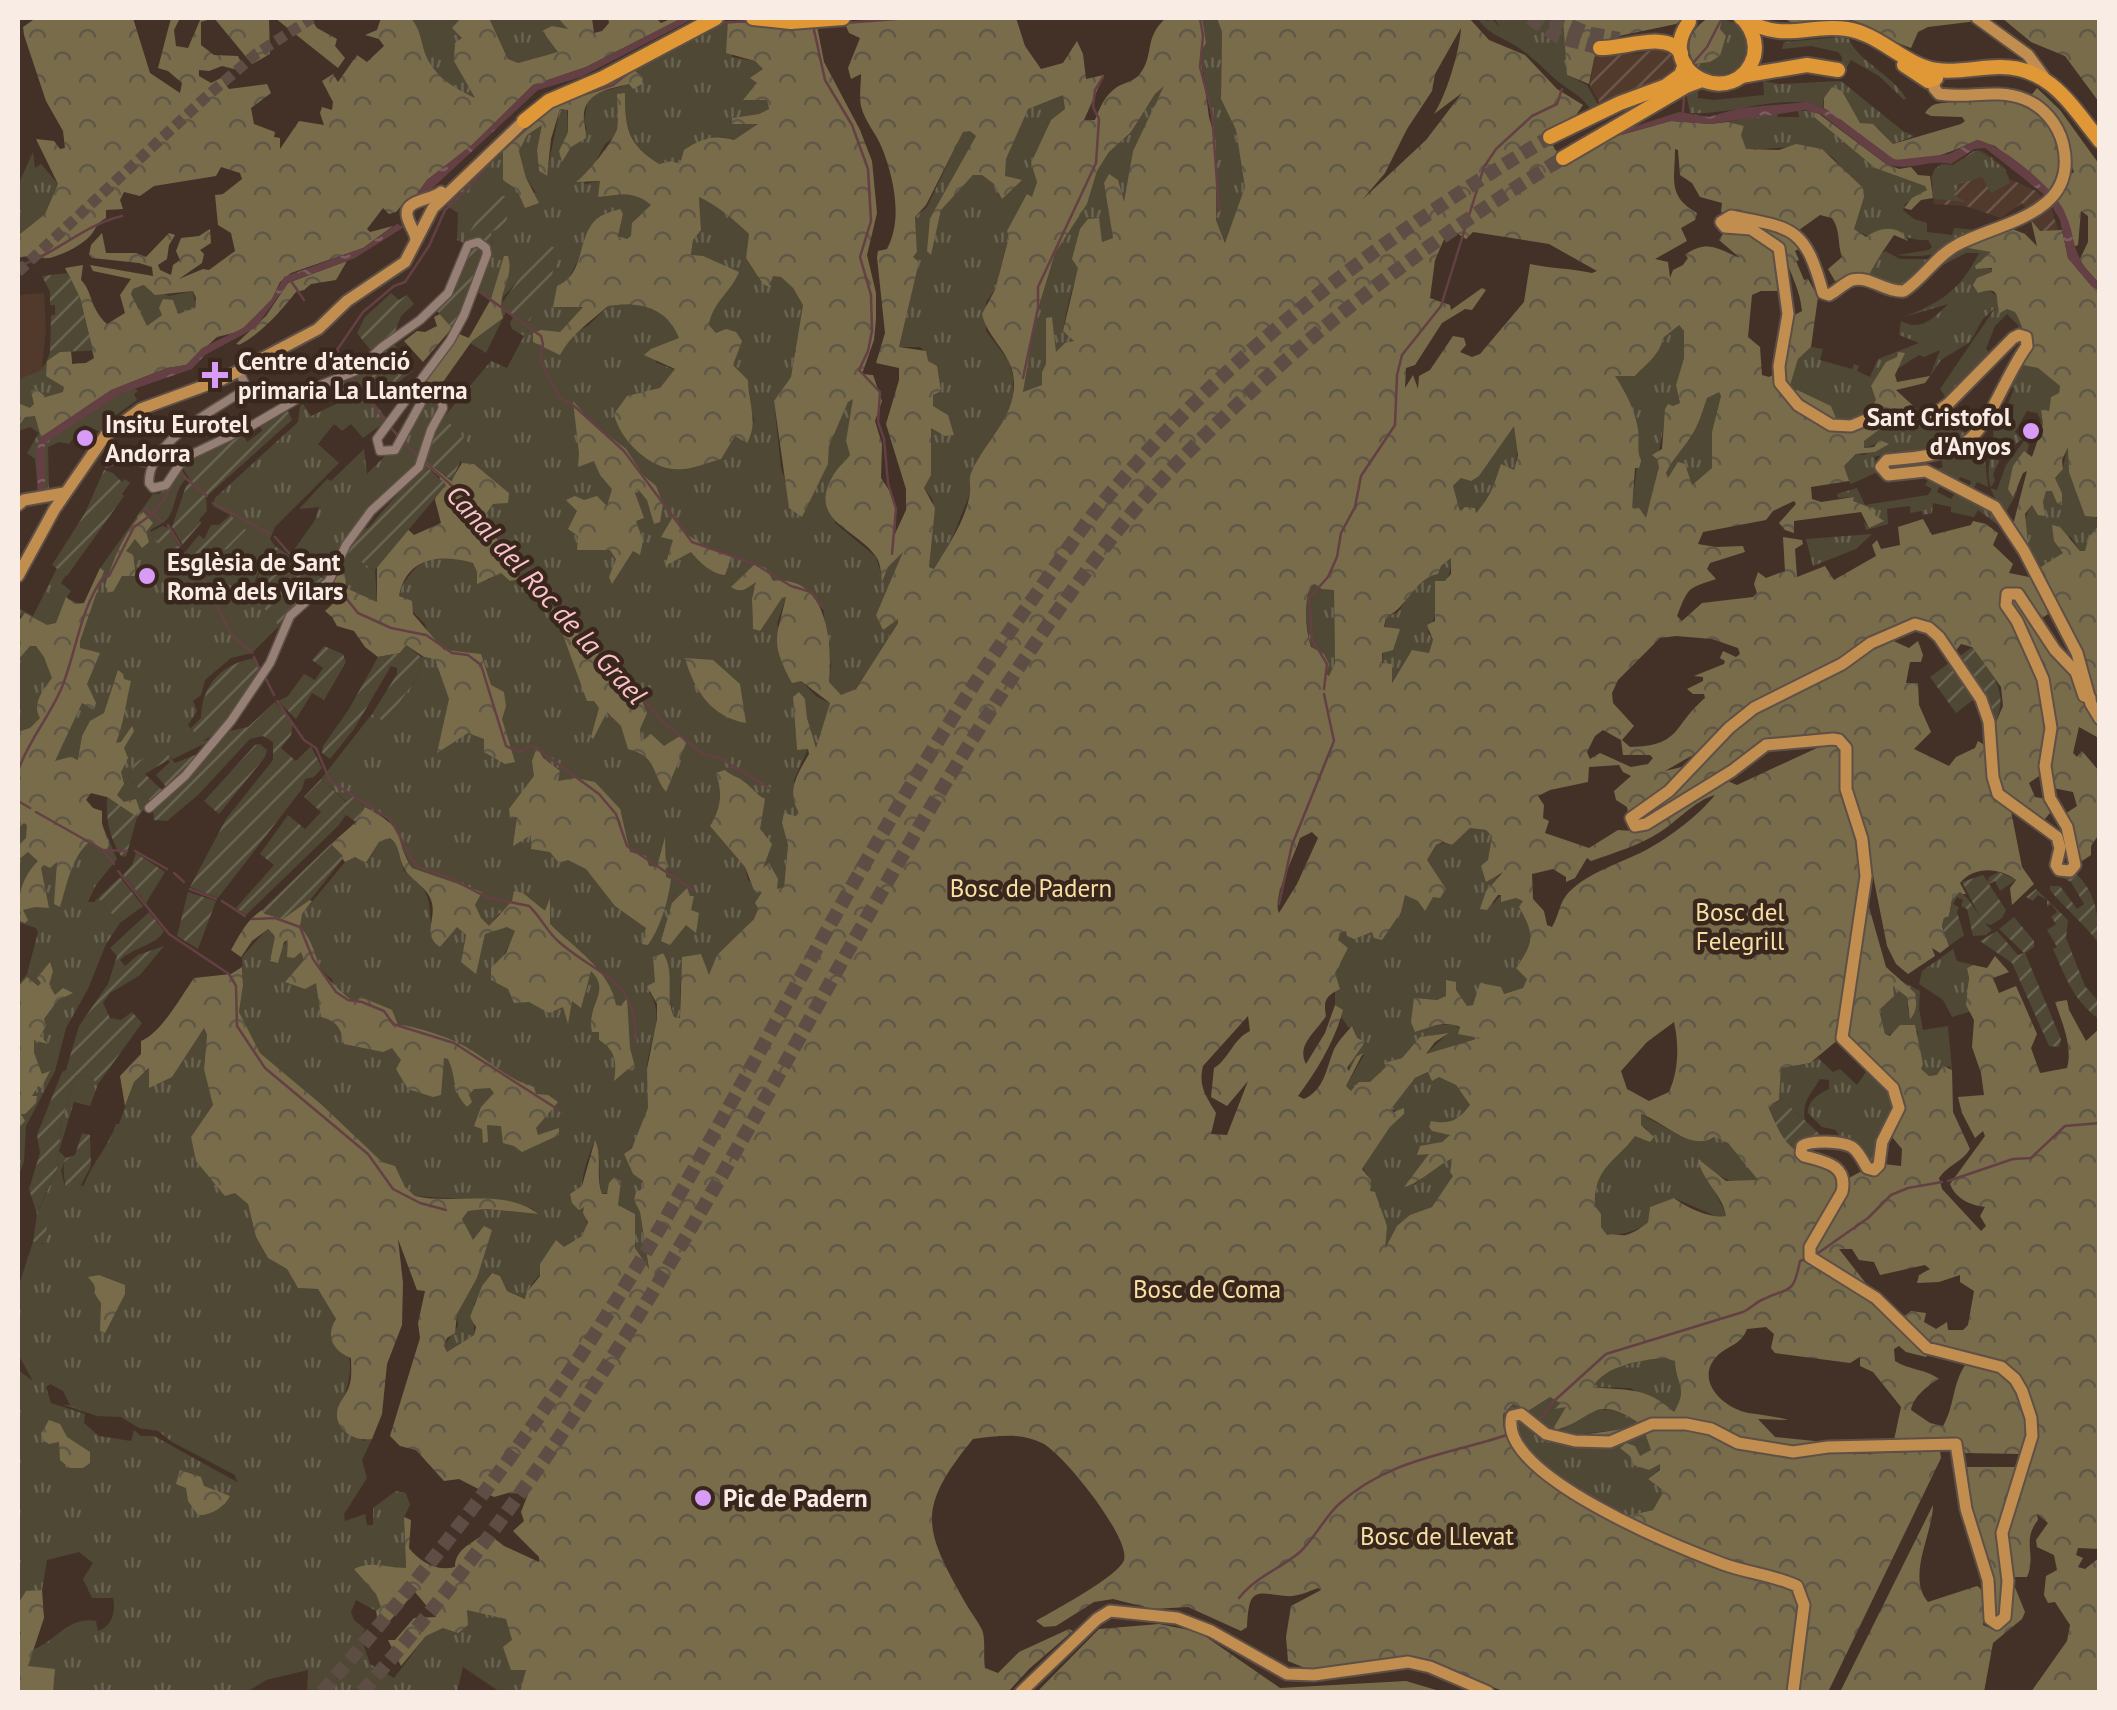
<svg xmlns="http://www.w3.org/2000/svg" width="2117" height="1710" viewBox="0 0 2117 1710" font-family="'PT Sans',sans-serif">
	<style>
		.built { fill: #51392c }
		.industrial { fill: url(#industrial-furrows) }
		.grass { fill: url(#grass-tufts); fill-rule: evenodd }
		.forest { fill: url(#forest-crowns); fill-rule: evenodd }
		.garden { fill: url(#garden-furrows) }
		.water { fill: url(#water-ripples) }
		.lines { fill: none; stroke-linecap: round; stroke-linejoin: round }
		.stream { stroke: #644044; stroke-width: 2.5 }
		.major-tunnel { stroke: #5e4d44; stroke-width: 11; stroke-dasharray: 11 5.5; stroke-linecap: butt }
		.highway-tunnel { stroke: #5e4d44; stroke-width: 14; stroke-dasharray: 14 7; stroke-linecap: butt }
		.minor-casing { stroke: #5f5047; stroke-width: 11 }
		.major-casing { stroke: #5f5047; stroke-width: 15 }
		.highway-casing { stroke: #5f5047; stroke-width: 18 }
		.minor { stroke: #968075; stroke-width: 8 }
		.major { stroke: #c28e4f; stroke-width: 11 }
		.highway { stroke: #e09736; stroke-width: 14 }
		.poi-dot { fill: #d89bf8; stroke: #39271d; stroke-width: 4 }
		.labels { text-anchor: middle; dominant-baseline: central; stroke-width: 9; stroke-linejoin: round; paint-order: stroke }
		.poi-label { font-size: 25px; font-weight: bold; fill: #f8ece5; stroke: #39271d; text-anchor: start }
		.park-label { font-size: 25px; fill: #f8e0a4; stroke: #39271d }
		.water-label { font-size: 28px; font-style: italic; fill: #fbc3c9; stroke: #39271d }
	</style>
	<defs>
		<pattern id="industrial-furrows" width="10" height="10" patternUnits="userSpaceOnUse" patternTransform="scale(2.5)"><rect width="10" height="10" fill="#51392c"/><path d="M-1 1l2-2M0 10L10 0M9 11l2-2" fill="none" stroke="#6b564a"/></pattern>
		<pattern id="grass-tufts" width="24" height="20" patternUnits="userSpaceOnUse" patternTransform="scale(2.5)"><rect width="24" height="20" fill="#4f4835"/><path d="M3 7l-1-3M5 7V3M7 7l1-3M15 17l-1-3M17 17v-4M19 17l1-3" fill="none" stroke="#696352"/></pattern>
		<pattern id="forest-crowns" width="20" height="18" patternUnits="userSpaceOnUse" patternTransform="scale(2.5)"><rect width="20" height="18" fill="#796c4b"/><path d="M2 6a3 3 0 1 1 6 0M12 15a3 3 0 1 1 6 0" fill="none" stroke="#5f5848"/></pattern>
		<pattern id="garden-furrows" width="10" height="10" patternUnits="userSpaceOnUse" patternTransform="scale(2.5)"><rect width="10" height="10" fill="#4f4835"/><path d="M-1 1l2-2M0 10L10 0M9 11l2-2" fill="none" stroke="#696352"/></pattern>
		<pattern id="water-ripples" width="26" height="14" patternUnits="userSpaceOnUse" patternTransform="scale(2.5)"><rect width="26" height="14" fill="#644044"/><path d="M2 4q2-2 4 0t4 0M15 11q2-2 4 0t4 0" fill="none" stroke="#7b5c5f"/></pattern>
	</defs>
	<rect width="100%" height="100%" fill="#433127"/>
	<polygon class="built" points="44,293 46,330 42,368 35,376 18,381 18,295"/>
	<g class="industrial">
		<polygon points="1662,48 1672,52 1678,61 1677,72 1658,84 1601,105 1590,86 1595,51 1637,54"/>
		<polygon points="1974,151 1982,151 1990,156 2004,167 2010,179 2036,191 2051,207 2058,230 2039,232 2022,203 2001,218 1965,206 1934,204 1931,177 1935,168 1942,164 1952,165"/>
	</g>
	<g class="grass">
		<path d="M411,18H461L453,28L461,34L462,75L476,99C453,88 430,75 423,48C420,35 419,29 411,18Z"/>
		<polygon points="489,18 558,18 570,29 542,32 559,52 518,63 509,60"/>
		<polygon points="1201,18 1217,18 1222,32 1221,99 1236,130 1246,187 1226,244 1216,220 1214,133 1200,53 1206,43"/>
		<path d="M1477,18L1489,21L1491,18L1500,27L1494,18H1564L1567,75L1587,85L1599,106L1591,110C1583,97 1572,92 1560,83C1545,71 1535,58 1516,46C1498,35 1491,36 1477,18Z"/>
		<path d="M1722,18L1740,26L1748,48L1739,68C1722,77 1710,78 1695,64L1710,62L1720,56L1726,36L1720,29Z"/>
		<path d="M716,21H728L732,57L755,61L764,69L751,79L758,83L744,100H767L769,109L759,114L732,118L730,123H760L734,140L722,137L680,165L671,161L659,164C629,144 625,130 625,94L615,136L605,144L584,184L601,181L598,197C620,195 633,190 651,205L631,237L627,239L618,236L623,214L583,251L554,306H584L560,332L571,335L589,325L608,306C639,301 667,307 680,339L669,343L655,362L694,377L685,359L696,350C724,355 708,370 718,388C725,401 745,413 755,423L748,399V380L733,365L735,353L709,325L711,312L722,298L691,256L693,240L701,229L699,196C717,205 734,220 749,234L746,258L755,270L781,277L793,288L803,305L791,377L774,401L781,468L795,510L802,516L828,464L829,446L848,402L854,398L846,441L850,455L835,472V523L876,557L883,580L888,567L904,551L876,615L893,620L900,619L856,689L841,696L829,682L831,667L823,608L772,581L757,580L752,599L753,629L759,631L782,598L786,597L777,624L801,681L817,697L830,703L816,749L807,718L805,699L793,697L797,750L808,749L794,780L799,813L782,823L788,845L784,887L777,890C773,885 765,876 763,870C756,841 771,766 719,781C725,798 718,811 710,826L745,867L748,880L763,892L754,919L717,955L709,976L692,958H682C682,979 678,997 681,1018L674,1017L667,987L655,982L649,992C666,1017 649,1040 647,1067C647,1075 650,1083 650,1091C650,1113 642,1141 624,1154L633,1174L643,1180L644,1188L634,1199L640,1212L649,1271L635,1248V1214L618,1205V1190L602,1194C596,1177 604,1157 594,1142C589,1155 582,1173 582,1188C582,1204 592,1219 583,1234C568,1257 531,1271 526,1299L507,1291L500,1276L491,1273L474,1304V1335L447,1352L444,1346L458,1326L457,1314L477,1278L482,1260L462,1219L468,1211L486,1209L536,1214L533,1209L508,1202L415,1196L405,1187L395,1166L382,1163L322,1105L260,1053L239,1012L243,985L242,957L267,929L275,935L270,961L289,939L301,951L304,960L286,981L316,982L332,1020L342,1030L332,979C314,968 315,943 300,927L302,914L345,862L355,857L367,863L379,842L390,838L396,844L404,871C444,897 420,915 440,947L457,926L466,935L461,961L476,973L485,934L506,926L516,931L491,980L509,988L527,927L499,913L489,927L479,917L475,905L481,892L412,868L388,819L365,807L354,796L347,802L321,779L372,714L386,723L418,675L421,657L435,658L425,624L399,598C400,588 403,584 409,576C427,551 446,555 473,563L477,572L488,580L516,561L504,544L485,528L484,517L493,504L507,503L509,493L474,464L462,463L460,460L468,443L444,417L491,361L507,368L524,336L512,329L510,323L515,313L528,321L521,277L503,297L502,303L507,310L486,353L467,341L491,299L479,290L492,256L491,232L506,226L486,208L463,243L457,240L458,213L447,206L452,195L503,145L509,185L536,193L526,178L519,150L527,135L543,124L537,150L539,171L546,176L560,109L567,110L568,132L559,151L571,147L587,129L584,121L588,99L597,93L630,84L632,68Z"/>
		<path d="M1841,37L1849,39C1857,60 1892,75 1906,98L1904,100L1879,76L1851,60L1841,78L1842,57L1838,52L1811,46L1782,49L1784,42Z"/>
		<path d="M1763,81L1779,84L1841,81L1903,131L1914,136L1893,144L1878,128L1860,123L1842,91L1832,88L1823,101L1824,108C1785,91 1732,116 1690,113L1686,92L1698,86V98L1714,100L1764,95Z"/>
		<path d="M1166,84L1133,151L1124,207L1104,182L1113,238L1102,242L1098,218C1083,256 1069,291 1063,331L1075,341L1056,353L1052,318H1046V364L1042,372L1043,385L1023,392L1036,316L1055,253L1087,204L1097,171L1109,152L1131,132L1155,94Z"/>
		<polygon points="1063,94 1065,109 1051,120 1031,163 1037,182 1032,198 1028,195 1009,237 995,290 986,302 986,331 1008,360 1013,377 1013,403 971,491 951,541 935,569 929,567 933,500 924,488 931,474 931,427 935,428 948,415 933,406 926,352 920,347 899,347 919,262 913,257 917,252 915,217 927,207 963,131 970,131 976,136 930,218 931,254 941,210 973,175 982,175 994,184 1002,199 1006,159 1028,108"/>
		<path d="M1798,111H1815L1814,117L1875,168L1925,186L1927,190L1905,204L1903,210L1914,219L1927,223V232L1952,235L1954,228L1989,231C1954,247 1937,260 1897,255L1929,250L1932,247L1928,240C1914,241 1907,236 1894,235C1874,232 1875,243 1854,229C1859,214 1855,205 1851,190C1832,129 1794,151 1745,149L1741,135L1744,126L1728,122L1779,112L1777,117H1799Z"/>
		<polygon points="1978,150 2004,168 2010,183 1991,193 1982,177 1959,184 1954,195 1966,202 1934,199 1932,178 1935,169 1942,164 1953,165"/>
		<polygon points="33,152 35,168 41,164 58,184 45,214 20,234 20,246 18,244 19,183"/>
		<path d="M1962,247L1992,252L1977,269H1993L1987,290C2000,294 2002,308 2015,311L2024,329H2017L2019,326L2007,314L1995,326L1986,349L1989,352L1976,372L1948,401L1940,389L1995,308L1983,319L1970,342L1941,360L1930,376L1940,350L1924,357L1919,355L1871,386L1876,400L1873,413L1855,422L1838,423L1831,406L1789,389L1798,359L1811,347L1823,349L1820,360L1852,369L1854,364L1859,366L1857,371L1870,377L1878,359L1919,343L1899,335L1901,321C1921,332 1934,318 1948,304L1904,317C1942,302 1960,290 1979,253H1966L1945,264L1943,261Z"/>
		<polygon points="1885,251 1900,259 1935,259 1905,288 1878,281 1869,275 1875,258"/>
		<polygon points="145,285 169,296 193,291 196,308 178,314 159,308 163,314 147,327 131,294 133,289"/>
		<path d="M1678,324L1684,331V358L1676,385L1680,403L1665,409C1666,428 1656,450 1659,467L1647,519L1631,509C1639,460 1645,418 1614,376H1635C1646,364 1660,355 1663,338Z"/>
		<path d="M71,351L72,364L86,363L95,358L138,391L134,394L137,400L116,415L117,418L101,432L84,425L69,444L59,442L48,447L49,492L38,493L35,459L27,453L39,433L30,427L18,431V381C34,369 41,379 50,352Z"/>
		<path d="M2023,365L2038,368L2060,386L2059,393L2051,397L2049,412L2041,411L2043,424L2037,444L2041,420L2037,413L2027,411L2015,432L2022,439L2012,447L2001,442L1993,458L1999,461L1993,474L1995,481L1990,488L1997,490L2006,465L2025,440L2029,445L2015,496L2006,512C1973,479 1998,453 1993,415L1997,417L1996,422L2003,424L2009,408L2013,409L2014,404L2007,406L2014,389L2011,386Z"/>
		<path d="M354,378L388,420L363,438L351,424L342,431L334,424L318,444L339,463L275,527L270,539L275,546C264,561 255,575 252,594L279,626L252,653L231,658L205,680L201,695L193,701L197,711L188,725L201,741L212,740L173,759L162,748L135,763L128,777L151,802L137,817L107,797L91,793L86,799L93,808L102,811V824L117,859L96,885L88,902H94L98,898L120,923L106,944L88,989L66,1028L55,1071L26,1126L24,1161L18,1178V985L27,974L38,932L36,928L18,922V622L23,615L18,617V608L33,616L57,568L66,575L61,583L71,591L66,598L83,605L101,567L153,494H159L170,486L180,467L187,478C173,489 177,512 164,522C160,525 154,527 150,530L161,548L182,557L186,551L196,566L230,515L213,506L215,498L298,422L300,406L303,404L311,416L342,401L336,385Z"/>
		<path d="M1719,391L1721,396L1712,432V468L1692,485L1684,468L1668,479L1666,473C1672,460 1682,450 1690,438C1699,425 1702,412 1707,398Z"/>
		<polygon points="429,398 438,399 440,407 426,431 417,462 365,514 339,551 325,580 318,572 289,557 315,520 319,507 299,509 327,479 331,481 364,449 367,474 385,456 397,452"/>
		<path d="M1907,421L1928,424L1931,427L1954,428L1970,434C1950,448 1922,454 1898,456L1897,451L1874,457L1876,462L1881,461L1880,471L1851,484L1845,477L1844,466L1857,454L1864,455L1886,441L1864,448V441L1880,429Z"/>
		<path d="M1514,425C1521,436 1517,457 1514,470L1498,473L1493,495L1480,511L1460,514L1453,487L1461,478L1479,476Z"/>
		<polygon points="1970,446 1980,449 1978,455 1985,460 1988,487 1977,482 1974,488 1970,486 1971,481 1960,477 1957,483 1932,471 1943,467 1940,456"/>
		<path d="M2067,447H2070L2099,525L2089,537L2086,551H2080L2070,536L2060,558L2051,561L2045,580L2024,542L2028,538C2023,524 2024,516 2033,504L2043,502L2046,491H2052L2062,504V493L2055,478L2063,469Z"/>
		<polygon points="1929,478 1941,483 1937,492 1951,499 1957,491 1992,509 2002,528 1978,510 1974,517 1951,512 1951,507 1933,503 1932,513 1923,515 1922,511 1910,513 1910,506 1887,509 1888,524 1866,530 1864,522 1869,528 1883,521 1853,501 1853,497 1838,498 1837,494 1857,488 1865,505 1928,495 1932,489 1925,485"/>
		<polygon points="1872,534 1856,549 1813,566 1806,539"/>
		<polygon points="347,554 375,570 377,602 344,588 340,571"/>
		<path d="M1452,557C1451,577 1437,614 1428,632L1433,640L1429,654L1410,653L1390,685L1382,663L1386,617L1398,612L1416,586Z"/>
		<path d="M1315,584L1334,589L1335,663L1329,676L1326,674L1323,654L1312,648C1305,628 1304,607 1310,586Z"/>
		<path d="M1470,828L1486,830L1492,835L1487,881L1503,870L1487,890L1493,904L1502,894L1501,901L1516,898L1524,901L1519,907C1535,934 1534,942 1516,967L1527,979L1523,988L1504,994L1476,996L1473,1005L1466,1007L1447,980V996L1437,1000L1415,999L1414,1007L1429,1026L1454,1024L1464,1033L1482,1038L1425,1055L1448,1033L1420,1037L1402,1058L1385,1063L1388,1066L1370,1083L1351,1091L1346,1086L1364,1055L1356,1057L1348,1073L1357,1038L1353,1027L1349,1028L1341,1017L1342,1010L1335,1005V991L1340,988L1334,973L1348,948L1337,940L1340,933L1401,911L1404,894L1418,901L1432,872L1427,860L1436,845L1444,843L1452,845Z"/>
		<path d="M1953,949L1957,961L1973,965L1967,968C1971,983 1967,996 1972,1011L1952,1017L1943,1000L1919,984L1922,971Z"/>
		<polygon points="1897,979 1920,991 1919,1009 1923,1030 1948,1026 1952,1070 1949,1066 1937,1075 1929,1076 1920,1069 1923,1064 1917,1043 1918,1031 1885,1035 1879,1010 1893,985 1907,997 1908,1012 1915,993"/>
		<path d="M203,1027L207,1035L204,1066L213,1105L191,1137L248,1204L256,1237L268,1258L287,1269L298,1288L318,1289C345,1334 364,1361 337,1411L363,1441L372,1439L362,1460L367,1478L344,1514L345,1521L365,1514L367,1525H373V1508L396,1491L406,1493L410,1505L404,1517L406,1568H395L376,1594L382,1607L376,1611L356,1600L351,1612L354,1620L365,1629L361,1637L370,1664L394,1678L426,1636L443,1628L466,1609L506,1618L512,1640L527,1669L520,1692H500L463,1667L457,1692H307L308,1670L266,1680L247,1692H53L54,1670L28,1667L32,1650C55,1642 69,1615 96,1621L98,1631C112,1627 116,1611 113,1598H92L83,1579L93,1563L79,1552L47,1560L42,1590L26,1592L18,1604V1480L20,1477L18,1370L33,1381L18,1354V1288L33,1242L44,1244L37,1214L57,1169L62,1119L76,1075L89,1077L98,1084L90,1106L74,1102L59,1151L66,1158L61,1171L66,1190L84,1185C92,1163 109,1146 116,1124H119L134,1082L151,1067L172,1077ZM50,1384L63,1391L70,1405H64L97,1416L121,1417L139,1428L158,1431L172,1442L235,1475L237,1482L154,1436H141L134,1430L131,1441L99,1436L84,1423L85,1414L51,1403L46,1387Z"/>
		<path d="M1818,1058L1833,1072L1840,1069L1857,1085L1868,1069C1905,1108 1895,1098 1877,1141C1874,1149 1875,1158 1873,1166L1839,1137L1836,1130L1822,1127L1808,1113C1807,1101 1820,1093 1829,1089V1080L1820,1079C1812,1093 1801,1102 1805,1120L1782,1099L1779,1100L1781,1068L1810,1063Z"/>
		<polygon points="1429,1072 1456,1085 1470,1105 1461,1118 1432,1131 1451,1134 1429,1153 1414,1185 1433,1167 1454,1157 1453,1176 1445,1189 1432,1207 1410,1215 1382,1254 1383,1215 1376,1194 1370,1192 1370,1179 1363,1168 1390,1127 1404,1114 1391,1109 1414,1079"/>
		<path d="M1641,1114L1680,1136L1696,1140L1714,1137L1728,1143L1759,1181L1734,1183L1714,1173L1716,1194L1727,1216L1720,1218L1674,1198L1650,1207L1648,1222C1636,1232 1622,1235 1606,1235L1601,1227V1214L1595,1206C1593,1166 1617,1161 1635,1135L1642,1139L1647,1129L1641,1125Z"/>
		<path d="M1664,1358L1675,1361C1674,1384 1690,1388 1673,1413L1630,1388L1592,1387C1602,1367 1642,1360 1664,1358Z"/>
		<path d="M1550,1397L1560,1403L1555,1408L1567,1406L1554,1427L1562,1429C1593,1409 1605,1401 1639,1423L1636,1428L1571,1435L1632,1430L1645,1433L1652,1450L1640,1456H1630L1634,1464L1660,1463V1469L1648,1479L1665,1491L1653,1510L1623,1517L1552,1471L1503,1427V1414L1513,1404L1528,1411Z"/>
	</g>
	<g class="forest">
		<path d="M36,18H133L150,73L180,93L182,83L168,71L158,68L171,18H180L174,30L176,46L188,48L201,18H310L317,28L337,39L335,46L345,58L338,68L275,18L269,19L270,54L252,64L214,18L201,22V45L214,55L238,56L244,68L242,71L222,66L209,71L199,70V76L211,83L221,78L229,89L267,84L271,93L251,108L254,124L275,132L274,137L280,138V149L299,121L324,125L320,113L322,107L332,110L333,102L322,81L333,74L338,82L357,55L367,62L384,46L379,39L365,35L377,30L381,18H411C419,29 420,34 423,47C430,74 452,87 475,98L454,61L455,43L462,38L452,28L461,18H489L508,59L518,63L558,52L542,31L552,26L568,29L558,18H592L594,33L602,31L609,23L608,18H656L661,23L673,18H682L586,67L533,85L473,144L427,180L416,195L406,200L396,212L389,214L383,208L367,229L370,232L393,226L363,248L291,273L280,282L272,299L249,324L237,332L217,337L186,365L167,368L111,390L41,437L35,416L25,417L18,427V403L30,408L34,404L31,391L36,389L46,397L63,392L64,387L46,376L47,361L60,352L71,351L72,364L86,363L94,358L80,298L65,268L83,265L81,280C92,290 90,309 107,324L125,313L120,295L131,279L93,271L90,265L153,276L152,267L139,263L92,258L89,255L91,245L102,233L106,253H136L146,257L169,233L175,235L169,245L167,259L158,265L160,270L171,275L173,265L180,260L176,251L181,238L199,236L210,229L211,243L200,250L204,254L202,263L179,279L203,269L209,270L235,251L231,233L218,225L215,195L223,194L242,179L240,173L221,167L216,176L154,186L140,196L124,192L120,200L123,209L106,210V218C96,223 97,228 90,236C83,244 66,253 56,256C42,262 32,253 18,258L20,234L45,214L58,184L36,139L54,141L60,149L65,148L63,131L46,101L24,35L23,27ZM144,285L155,295L193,291L196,298L195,308L178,314L173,300L163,299L159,308L162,315L147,326L131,294L133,289Z"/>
		<path d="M901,18H1016L1025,46L1041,69L1063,63L1077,41L1083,54L1086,79L1104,75L1084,120H1095C1100,107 1105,95 1117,87C1124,83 1134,81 1139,75C1155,56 1143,38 1166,18H1202L1206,43L1200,53L1209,117L1216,142V220L1225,243L1245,187L1236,130L1221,99L1222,32L1217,18H1469L1489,40L1525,55L1557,89L1583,105L1574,118L1545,133L1564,163L1610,138L1671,121L1710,124L1728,122L1744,126L1741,135L1746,149L1779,150L1796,144L1822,149L1863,188L1864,197L1854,229L1866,237C1880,227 1899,224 1908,241L1894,235C1884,250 1877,259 1869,275L1835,281L1828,269L1842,257C1837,243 1841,231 1832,218L1820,215L1799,230L1769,221L1721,212L1722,203L1700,197L1692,183L1680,175L1678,150L1675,149C1675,180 1667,196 1697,213L1695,220L1681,228L1687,241L1655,259L1668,262L1670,278L1673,270L1683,265L1688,258L1685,255C1707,239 1718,249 1740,258L1719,240L1725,231L1748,232L1774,248L1782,279L1779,291H1761L1752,295L1748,337L1760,347L1762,375L1769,377L1782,370L1791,334V317L1802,311C1800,288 1789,272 1783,250L1744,225L1783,229L1802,247L1795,251L1799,260L1796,261L1804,280L1808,279L1818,297L1811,347L1798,359L1789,389L1792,392L1797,390L1831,406L1838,423L1845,424L1872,413L1871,408L1876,400L1871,386L1886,362L1897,357L1898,352L1905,353L1895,375L1897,382L1930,376L1925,383L1896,390L1922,414L1908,421L1906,426L1880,429L1864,441V448L1874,447L1880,440L1889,444L1875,452L1856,454L1844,466L1849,481L1811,487L1812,499L1821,502L1854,497L1853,501L1876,510L1875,515L1884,521L1869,528L1861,512L1794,521V533L1785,530L1779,523L1796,504L1794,501L1773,511L1766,520L1703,532L1698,544L1716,547L1743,546L1745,552L1710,563L1707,569L1716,579C1687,589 1689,586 1677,616L1682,621L1702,603L1753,597L1757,593L1754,584L1758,572L1766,578L1785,571L1783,537L1802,540L1803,544L1795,549L1797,577L1825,566L1834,580L1876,556L1872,545L1877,540L1881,549L1900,545L1898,527L1923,519L1932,535L1971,525L1973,521L1986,524L1998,533L1993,545L2013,564L2009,573L2034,578L2048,614L2041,619L2005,589C2033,661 2052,695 2042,774L2029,783L2035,797L2046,799L2050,813L2044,820L2011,802L1998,786L1993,729L2003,706L2001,687L1972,647L1961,644L1954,653L1918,621L1899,625L1794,683L1705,748L1665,771L1690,765L1645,806L1628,813L1627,807L1616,800L1614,791L1631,776L1623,772L1619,765L1589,767L1588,782L1550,790L1538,796L1544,805L1543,818L1549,821L1545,833L1589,848L1618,830L1633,831L1725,780L1737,785L1819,747L1840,744L1863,865L1839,1039L1810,1063L1781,1068L1779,1100L1768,1106C1790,1158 1800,1146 1839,1177V1185L1805,1255L1808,1264C1860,1285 1888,1321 1928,1355L1926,1357L1906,1352L1899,1346L1894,1349L1895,1361C1909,1370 1926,1369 1939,1379C1928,1385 1913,1397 1911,1410L1930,1423L1943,1426C1955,1406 1952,1383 1966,1364L1997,1371L2013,1383L2030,1429L2022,1454L1965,1453L1961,1445L1894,1440L1901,1407L1873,1372L1860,1366V1357L1850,1363L1775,1353L1771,1348L1774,1334L1766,1327L1747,1329C1741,1345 1729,1345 1718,1355C1693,1380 1723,1408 1748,1413C1762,1415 1774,1416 1788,1420L1758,1419L1775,1437L1853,1445L1857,1454L1940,1451L1941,1458L1828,1692H1797L1807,1599L1787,1585L1799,1600L1788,1692H1505L1446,1668L1421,1661L1310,1670L1288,1661L1286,1637L1291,1606L1321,1590L1318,1588C1307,1592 1297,1597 1286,1596C1254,1592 1249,1588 1247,1627L1241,1631L1188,1607L1153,1609L1113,1599L1094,1602L1056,1626L1044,1627L1036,1621C1053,1611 1119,1576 1124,1560C1131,1538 1062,1452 1042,1443C1019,1432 998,1436 973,1439C915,1510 924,1529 966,1604C971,1613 978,1621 982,1630C986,1639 983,1657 985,1668L998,1673L1019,1652L1069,1629L1073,1631L1029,1669L1008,1692H520L526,1670H511L503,1647L512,1640L506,1619L467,1610L468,1625L458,1633L443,1628L426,1636L401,1666L388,1640H395L414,1618L436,1617L415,1592L380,1632L376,1611L381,1607L376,1594L354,1569C371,1560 388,1568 406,1568L404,1517L411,1520L409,1548C420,1562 437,1572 455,1567C455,1548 474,1543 486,1532L504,1546L539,1562V1557L513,1531L524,1521L521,1512L528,1494L508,1493L494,1497L459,1479L444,1481L416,1450L400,1446L390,1436L420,1338L418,1323L425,1291L417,1290L398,1239L403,1283L402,1325L387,1364L382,1414L372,1439C357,1442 336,1432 337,1413C337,1403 348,1394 350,1383C352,1376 351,1366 351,1358C333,1351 325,1336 336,1319L318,1289L298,1288L287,1269L268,1258L256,1237L248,1204L235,1193L225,1196L196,1161L191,1137L213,1105L204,1069L207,1035L204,1028L172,1077L149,1088V1068L134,1082L125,1106L120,1076L141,1054V1041C162,1032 180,998 194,978L231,974L242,967L243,985L239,1012L260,1053L322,1105L382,1162L395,1166L405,1187L415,1196C452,1205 507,1188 538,1214L486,1209L468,1211L462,1219L473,1240L484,1226L492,1230L477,1278L457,1314L455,1333L447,1338L444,1346L447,1352L474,1335L476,1327L470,1317L482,1286L492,1273L500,1276L507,1291L525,1299L527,1292L540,1276V1264L556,1240L564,1247L582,1236L588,1222L583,1213L584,1207L579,1210L572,1203L570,1194L582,1186L595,1140C603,1157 595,1176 602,1194H607L609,1183L614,1177L621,1181L618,1205L635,1214V1248L649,1269L640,1212L634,1200L636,1192L644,1188L643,1181L633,1174L624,1154L632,1148L648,1108L647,1069L657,1019V1004L647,986L655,982L653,957L663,953C676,974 664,994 674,1017L680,1018L682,957L701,954L709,975L717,955L754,919L758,908L755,903L762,892L754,890L745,867L710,826C721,807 723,795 716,773L725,770C731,776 737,776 743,781C752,787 755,794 765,799L760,829L772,844L763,868L769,863L778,879L777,889L784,887L788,845L782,823L784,813L795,816L799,813C786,791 797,775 809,754L808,749L797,750L793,697L799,692L805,699L807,718L816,748L830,703L801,681L792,683C770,641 776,640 786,597L782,598L760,631L753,629L752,599L756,582C747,588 742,594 731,587L755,564L766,568L773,581C827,575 833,642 829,682L841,695L856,689L898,623V619L883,630L876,615L903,552L888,567L882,582C881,575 881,565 877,558C858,528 805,522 834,474C838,467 845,462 850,455L846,441L853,399L848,402L829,446L828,464L802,517L789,508L774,401L791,377L803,305L793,288L781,277L773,276L769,287L763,284L746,258L749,234C734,220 717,205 699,197L701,230L693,240L691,255L703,256L739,272C731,292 712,303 709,325L716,333L726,329L736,332L742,341L733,365L748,380C748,403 759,422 747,443L735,436L721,459C709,462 696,468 683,469C653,473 620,441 614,414L627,396L660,388L675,369L644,355L651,349L679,338C667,307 639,301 608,306C590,322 571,334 560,355L533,342V333L541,330L560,332L583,307H553L557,286C584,274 577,245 592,224C598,215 610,212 620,209L623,214L618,236L627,239L631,236L632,223L651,205C633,190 620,195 598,197L600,181L576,182C587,174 613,142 617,129C619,118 617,106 617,94L625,93C625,130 628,144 659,164L671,161L680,164L684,150C700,139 715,134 734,140L758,124H731L732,118L759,114L769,109L767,100H743L757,83L750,78L763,69L755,61L726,53L728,21L803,29L817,26L824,62L860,130L872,161L877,213L867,255L876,293V319L874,340L862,374L873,375L882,401L875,421L882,444L881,478L891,493L896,509L895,534L906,510V489L886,424L899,380V368L876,363L885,333L877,257L878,251L887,249C903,220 894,178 882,148C876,133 865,122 861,106C859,96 861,84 861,74L851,79L848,68L860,38L849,33L846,26L850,23ZM1461,28C1460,50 1446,96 1434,114L1462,93L1426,140L1363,199L1385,173L1407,129L1432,91L1435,74ZM1164,86L1133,151L1124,202L1118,180L1109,174L1104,183L1113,238L1102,242L1099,218L1088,219L1080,229L1072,259L1078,268L1063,331L1074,341L1065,343L1056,352L1052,317L1046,318V364L1042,372V385L1023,392L1036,316L1055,253L1087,204L1097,171L1109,152L1131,132L1155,94ZM1063,95L1065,109L1051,120L1031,163L1037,182L1032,197L1027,194L1007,231L1009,237L995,290L982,314C987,337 1008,350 1013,374C1020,414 987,438 972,471C968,478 971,485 970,493C966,520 948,546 934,569L929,567L935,508L924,488L931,475V428L945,436L954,435L948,415L933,406V395L941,391L937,366L928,361L926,351L899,347L919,262L913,257L917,252L915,217L926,205L963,132L970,131L976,136L930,218L927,251L931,255L941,210L973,175H982L994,184L1002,199L1022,180L1005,176L1006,159L1028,109ZM1449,228L1466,239L1473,232L1549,244L1597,271L1592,273C1570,268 1552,269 1530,264L1524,302L1480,354L1472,357L1460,352L1466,345L1464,338L1453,336L1430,370L1419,376L1418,389L1413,375L1405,388L1406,368L1415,365L1442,323L1465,309L1472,310L1486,290L1482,288L1451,310L1450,305L1430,298L1435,260ZM1679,325L1684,331V358L1676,385L1680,403L1673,406L1668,404L1665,409L1662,449L1652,455L1657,459L1659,467L1646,518L1639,508L1632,509L1635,468H1639L1641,460C1636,450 1640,441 1638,429C1635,410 1625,391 1615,376H1635C1646,364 1660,355 1663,338ZM1719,392L1721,396L1712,432V468L1692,485L1685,464L1678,462L1668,478L1666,473C1672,460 1682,450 1690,438C1699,425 1702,412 1707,398ZM1514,426L1518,455L1514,470L1501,464C1493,487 1492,495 1476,513L1475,508L1465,507L1460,512L1453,486L1461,478L1471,481L1479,476ZM1451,558V574L1445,581H1435V621L1427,625L1433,640L1429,653L1412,650L1392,683V664L1382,663V653L1393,650L1400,629L1384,627L1386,617C1408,608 1414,578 1438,574L1441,566ZM1315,584L1322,589L1334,590L1335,663L1329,676L1326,674L1329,664L1324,654L1311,647C1305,628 1304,606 1310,586ZM1676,636L1712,639L1738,648L1740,654L1736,657L1723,651L1720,658L1725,661L1724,664L1694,676L1703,677V681L1687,689L1693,694H1704L1705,698C1672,726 1682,746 1630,747L1622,740L1634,726L1613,703L1612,693L1618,680L1660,638ZM1603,730L1621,740L1623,755H1650L1653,758L1648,764L1631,767L1600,753L1590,759L1587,752L1595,736ZM1715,795C1698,816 1670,837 1646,850C1621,863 1589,872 1569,892C1559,902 1559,916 1552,927L1547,925L1544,911L1533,899L1532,874L1553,869L1566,877V882L1575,878L1587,858L1591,861C1616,852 1638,846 1660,832C1679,820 1694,801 1715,795ZM1470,828L1486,830L1492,836L1488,860L1481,866L1486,882L1503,872L1486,891L1480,909L1487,910L1498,895H1501V902L1516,898L1523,901L1519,907C1535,935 1534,942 1516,968L1527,979L1523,988L1504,994L1501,987L1480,983L1473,1005L1467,1006L1456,990V982L1446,980V996L1437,1000L1414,998L1411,1022L1415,1032C1431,1027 1444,1020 1460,1027L1458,1034L1480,1038L1426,1054L1435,1042L1449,1033L1420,1037L1402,1058L1384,1063L1387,1066L1370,1082H1359L1351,1091L1346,1086L1363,1053L1356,1057L1349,1071L1347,1068L1365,1042L1357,1038L1352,1026C1346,1033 1336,1043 1333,1052C1326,1070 1324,1090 1304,1099L1298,1096C1316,1072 1335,1041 1343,1010L1335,1005L1325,1033L1306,1064C1296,1045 1316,1032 1326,1016C1323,1000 1326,996 1340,989L1335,973L1348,948L1338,940L1340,933L1346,931L1347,936L1354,939L1372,932L1374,938L1382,940L1401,912L1405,895L1418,901L1425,911L1433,897L1440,898L1446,889L1427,860L1436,845L1443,842L1452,845ZM1312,832L1318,838L1297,884L1279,913C1272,898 1294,857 1300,838ZM1248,1016L1250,1031C1233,1039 1229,1059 1214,1068L1211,1097L1227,1106L1248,1081L1227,1135L1211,1134L1216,1113C1206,1096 1198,1086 1203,1066ZM1674,1022C1679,1044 1679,1070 1669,1092L1649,1101L1627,1089L1621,1071L1647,1042ZM1428,1072L1432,1081L1439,1077L1456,1085L1470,1105C1459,1120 1450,1125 1431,1121L1429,1127L1432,1131L1450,1135L1442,1142L1420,1146L1417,1155L1429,1154L1404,1187C1419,1184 1437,1165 1453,1158L1450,1172L1453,1176L1432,1207L1410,1215L1397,1226L1385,1249L1387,1226L1375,1192L1370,1191L1371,1180L1362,1169L1390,1127L1404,1114V1108L1394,1112L1391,1109L1415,1078ZM1641,1114C1665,1122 1690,1152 1714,1137L1728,1143L1758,1180L1726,1181L1698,1159C1702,1181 1723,1195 1726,1216C1711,1219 1687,1208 1674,1198L1650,1207L1648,1222C1644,1226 1632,1234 1626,1235C1618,1236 1615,1233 1607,1235L1601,1227V1214L1595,1206C1593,1167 1617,1161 1635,1136L1650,1142L1654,1137L1641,1125ZM1664,1358L1675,1361C1675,1384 1689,1387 1674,1412C1646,1386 1627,1391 1593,1387C1604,1366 1641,1360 1664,1358ZM1550,1397L1560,1403L1554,1409L1566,1407L1554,1427L1556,1430C1594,1419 1594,1393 1639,1423L1636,1427L1570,1437L1607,1440L1632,1430L1645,1433L1651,1450L1640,1456L1635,1446L1626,1443L1620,1448L1630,1456L1634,1465L1649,1470L1660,1464V1470L1648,1479L1664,1491L1653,1510L1623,1517C1586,1492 1527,1469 1514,1422L1503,1427V1414L1513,1404L1528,1411Z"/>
		<polygon points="1563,18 1683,18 1676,24 1614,37 1597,44 1589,84 1567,75"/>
		<path d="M1708,18H1722L1720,29L1726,36L1720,56L1710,62L1695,64C1683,46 1691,29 1708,18Z"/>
		<path d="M1783,18H2099V102L2065,56L2031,42L2002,18L1928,27L1918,32L1911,48C1888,41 1870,22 1845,19C1822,17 1805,32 1783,18Z"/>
		<path d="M632,68L643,78L642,84L633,89L629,84C608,89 581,93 584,121C585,127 586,132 586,138L571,147L562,162L559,151L568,132V110L560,109L551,139L547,176L539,171L537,150L542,125L527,135L519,151L526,178L539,203L525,208L517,190L503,180V145L532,116Z"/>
		<path d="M1832,87L1842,91L1860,123L1873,124L1893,144L1961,124L1965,121L1962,117L1931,116L1925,113C1933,101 1940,104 1953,102C1974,99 1996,95 2017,100C2055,111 2072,158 2050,191L1995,146L1977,140C1952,152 1917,167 1889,158L1824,108V98Z"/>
		<polygon points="2037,88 2060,110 2099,164 2099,283 2079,261 2088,242 2088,216 2081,211 2078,245 2073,247 2064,211 2055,197 2064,179 2074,172 2067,151 2030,97"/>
		<polygon points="1815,111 1886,164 1899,169 1911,167 1918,175 1930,176 1933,198 1921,200 1911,210 1904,208 1912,198 1927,190 1925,186 1875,168 1814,117"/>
		<path d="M2031,220L2040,231L2062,230L2068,258L2099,295V521L2097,517L2085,516L2069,472L2068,447L2062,460L2063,469L2055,478L2062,493V505L2057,503L2052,491H2046L2043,502L2045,516L2038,515L2032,505L2025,514L2028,544L2013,525L2027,471L2023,473L2013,497L2008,489L2013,466L2024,451L2032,457L2043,424L2041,410L2049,411L2051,397L2059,393L2060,386L2038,368L2023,365C2028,346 2025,329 2015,312L2007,309L2000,313C1994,301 2004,284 1978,293L1973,285L1977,278L1992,272V268L1976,269L1975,266L1991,252L1962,247L2012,229L2025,234L2037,246Z"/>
		<path d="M504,256H508C515,280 495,293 503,318L472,341L438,389L422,392L417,389L459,334L469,338L491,299Z"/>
		<path d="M347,261L336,280L311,284L304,290L296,292C280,312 262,333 239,345L236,344L266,316L288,283Z"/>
		<polygon points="440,314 452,328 423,362 404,341 417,331 425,332 437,326 434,317"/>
		<polygon points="573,401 593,424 626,449 643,475 656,486 663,504 660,522 654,524 647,500 637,488 635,493 644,518 636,521 643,541 640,555 633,551 612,584 609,577 616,559 610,550 577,550 578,536 568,529 577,511 566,500 575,496 584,500 597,496 607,506 612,489 600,475 594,461 578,467 579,453"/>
		<path d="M426,461L451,481L462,463L474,464L509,493L508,503L493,504L484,517L485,527C503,543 514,555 519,579L510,581L501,573L477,584V572L473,563C441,554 407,556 399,596L412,601L413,614L444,650L481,654L491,685L504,692L506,706L502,719L515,762L505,764L484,752V739L468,733L437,753L449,699L435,659L424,657L406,645L400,653L378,657L365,647L354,631L337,626L332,617L325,611L340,597L331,585L340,571L345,574L346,588L377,602V558L402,524L414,535L441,523L435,500L440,477L424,464Z"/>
		<path d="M143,512L153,523L146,532L149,542L142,548L135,539L126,551L133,555L136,576H122L113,592H109L105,586C114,558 123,535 143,512Z"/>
		<path d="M674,515L686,534L705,546L732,555L725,575C712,574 699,562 691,552L665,566L673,540L661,537Z"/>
		<polygon points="2052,525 2060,527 2080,551 2085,551 2089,537 2099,525 2099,714 2045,580 2041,567 2063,553 2054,541"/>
		<path d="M100,568L104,571L80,641V648L100,653L87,684L96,703L94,710L82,703L55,761L70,757L78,760L82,736L90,721L104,713L118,670L123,674L124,679L131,681C126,702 124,722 116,743L121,742L132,726L134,731L124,748L128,758L121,772L124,784L117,795L124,802L136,799L140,811L135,816L107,797L91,793L86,800L93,808L102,811V824L109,845L106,851L89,842C71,858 67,885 60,907L54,904L57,862L50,868L44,865L41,868L49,908L35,907L23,910L28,920L25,923L18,920C18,896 21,878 38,861L28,852L18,860V846L26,838L27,825L24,823L18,828V732L30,728L40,718C31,704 44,689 52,678L44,657L36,646H30L18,660V622L25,613L47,625L56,623L66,597L75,604L84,603Z"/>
		<polygon points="2013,597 2076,679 2081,698 2099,723 2099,753 2097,737 2079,727 2073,753 2077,757 2082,751 2099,771 2099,834 2091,846 2091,855 2082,861 2065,814 2077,806 2073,792 2053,788 2049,765 2053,712 2009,599"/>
		<path d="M565,618L575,623L584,641L595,649L610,669L638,691L647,713L640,729L641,742L651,734L664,746L680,736L686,743L666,792C650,771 658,757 628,749L621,726L607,712L593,739L591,737L599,708L594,701H587L559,624Z"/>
		<path d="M1889,639L1909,648L1918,641L1923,655L1921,662H1910L1906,683H1918L1919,705L1931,732L1914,749L1949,766L1956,757L1975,748L1978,741L1988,747L1992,781L2011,811L2022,867L2034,884L2012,905L2010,888L2016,880C1999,867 1974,866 1960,883L1966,894H1953L1949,917L1944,918L1942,926L1949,946L1940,953L1932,948L1935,956L1908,974L1896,964L1887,946L1868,850L1849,784V745L1780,740L1637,822L1638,817L1739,722Z"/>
		<path d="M685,658L713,660L740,684L746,723C711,717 694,690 685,658Z"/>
		<path d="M537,747L543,758L560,771L558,781L575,778L595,782L620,809L630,852L646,856L649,866L657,867L665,837L666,877L671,879C668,902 661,926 648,945L642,944L646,928L615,906L586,869L568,860L559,863L550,852L531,849V835L513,846L517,817L510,818L509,809L534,776L532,761Z"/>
		<path d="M365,807C410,831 391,833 412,868L482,892L475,905L481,918L489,926L512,901L514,891L523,893L545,911L550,898V924C574,948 610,970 616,1005L621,1006L627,998L630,1048L635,1067L632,1071L628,1069L614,1081C617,1063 616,1050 599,1040V1032H592C586,1005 612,991 591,971L581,1008L572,1001L568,1024L563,1007L549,1013L529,1002L514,1003L508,989L491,980V968L506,953L515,931L507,927L485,934L476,974L461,962L466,935L457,927L440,947C422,935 436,920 432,903C428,886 409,880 403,866C398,855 400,846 390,838L379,842L366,863L355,857L345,862L331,844L356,822Z"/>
		<polygon points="687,888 690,896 694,896 691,910 699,913 696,933 686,925 670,945 661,941 672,903"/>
		<path d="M309,900L312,901L302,914L300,927C312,940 313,950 319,965C324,977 343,994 354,1002L361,997L392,1010L398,1025C412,1025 454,1039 466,1047C490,1061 507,1079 534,1087L536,1094L548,1095L558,1102L536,1128L538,1135L559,1128V1135L522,1152L514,1146L503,1143L501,1126L487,1125L488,1142L483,1143L482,1129L474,1126L481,1107L494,1093L490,1088L474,1089L469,1095L472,1102L467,1107C451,1090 457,1078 448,1059L444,1058L441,1095L433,1097L408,1089L396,1069L401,1060L392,1048L383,1052L344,1044C341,1028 337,1021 321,1017L316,983L305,989L285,982L304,960L301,952L294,958L287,957L288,940L284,942L278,963L270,961L275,936L268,929L252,941L241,957L231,950C240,934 247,920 262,910L265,914L283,918Z"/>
		<path d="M1869,907L1886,967L1915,993C1917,1002 1917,1012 1910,1019L1907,997L1893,986L1894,996L1879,1010L1885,1034L1890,1036L1900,1025H1915L1923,1064L1921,1069L1929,1076L1937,1075L1943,1066L1952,1070L1953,1112L1970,1149C1962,1162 1948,1165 1939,1178L1942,1189L1981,1231L1986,1226L1980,1216L1985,1207C1970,1205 1956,1199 1950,1184L1985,1136L1983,1131L1975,1138L1962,1113L1958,1097L1984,1095L1981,1073L1972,1047L1974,1020L1966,1005L1969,978L1967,968L1973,965L1987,968L1995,956L2009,972L1993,978L1999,993L2016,986L2037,1034L2031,1048L2040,1073L2067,1068C2073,1047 2062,1022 2055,1002L2067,1000L2069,1010L2086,1041L2099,1029L2100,1549L2078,1548L2076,1555L2083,1558L2078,1567L2085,1569L2099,1558V1692H2031L2067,1641L2070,1625L2055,1602L2048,1603L2044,1595L2046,1576L2057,1570L2054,1555L2037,1547L2036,1540L2048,1523L2037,1514L2038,1520C2021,1541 2037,1555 2027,1577H2014L2006,1550L2007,1531L2035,1444L2014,1371L1931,1346L1904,1316L1911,1311L1926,1313L1924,1322L1936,1329L1947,1322L1948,1330H1963L1968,1325L1974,1291L1960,1282V1275L1939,1282L1917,1283L1919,1275L1930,1269L1925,1265L1880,1275L1874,1262L1859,1260L1852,1249H1839L1868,1286H1863L1814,1254L1846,1194L1849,1178L1860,1172L1872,1176L1880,1173L1884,1164L1901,1166L1902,1149L1892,1137C1900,1120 1907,1106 1899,1087L1848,1036C1856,995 1851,945 1869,907Z"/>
		<polygon points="50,962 53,971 49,985 55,995 63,988 73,993 58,1000 44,1019 46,1026 40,1036 48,1044 34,1040 34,1053 42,1074 50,1071 41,1088 38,1086 32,1096 37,1096 36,1103 25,1114 21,1114 25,1121 18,1128 18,987 27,977 38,986 41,983 37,978"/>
		<polygon points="99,1275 125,1285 125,1294 105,1333 100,1331 101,1303 94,1293 96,1287 88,1277"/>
		<polygon points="49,1420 60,1424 67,1437 90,1452 90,1463 83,1468 70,1468 60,1460 59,1442 49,1444 44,1441 41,1434"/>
		<polygon points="1967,1467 2017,1467 1998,1532 1998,1546 2004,1568 2001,1616 1997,1617 1994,1591 1975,1531"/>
		<path d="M180,1470L201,1477L204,1486L230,1496C225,1507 210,1516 198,1515L188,1501L186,1488L176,1484Z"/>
		<path d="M1933,1505C1933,1533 1906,1577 1928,1602L1977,1586C1989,1593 1984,1612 1983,1625L1992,1629C2012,1622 2012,1604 2014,1585L2025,1612L2022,1619L1993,1643L1984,1692H1840Z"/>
		<polygon points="42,1590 44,1618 28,1666 55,1669 53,1692 18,1692 18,1604 26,1591"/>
		<polygon points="1159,1624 1199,1632 1280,1688 1406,1681 1443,1692 1037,1692 1099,1629"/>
	</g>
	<g class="garden">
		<polygon points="491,194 509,197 506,226 491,232 492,253 483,239 473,238 462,246"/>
		<polygon points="537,239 557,249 550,287 529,321 506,312 502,303 521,276"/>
		<polygon points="475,244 484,250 483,255 453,329 437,311 455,291 468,250"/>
		<polygon points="68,273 80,298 93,350 88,351 50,352 51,315 55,315 55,305 50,305 50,292 42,276"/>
		<polygon points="391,293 399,300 407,295 414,304 401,316 394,334 372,352 357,333 365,317"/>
		<polygon points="394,344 413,371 372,402 354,378"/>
		<polygon points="288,411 292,420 206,497 207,511 199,520 201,523 177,551 182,557 160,557 161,548 151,532 162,526 169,528 179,547 183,545 172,527 186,486 191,481 181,465 243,434 247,442 262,431 260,426"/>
		<polygon points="444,417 468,443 452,481 426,461 433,436"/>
		<polygon points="424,464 446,485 375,570 347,554 361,530 368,528"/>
		<polygon points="104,470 113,473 122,482 125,479 130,483 122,494 124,496 67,576 52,565 85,513"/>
		<polygon points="230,515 246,530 227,549 213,552 196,567 186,551 199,535 204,539 211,525 219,525"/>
		<polygon points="275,546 325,580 291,608 279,626 252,594 263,562"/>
		<polygon points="406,645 421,657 418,675 386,723 372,714 397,674 397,668 391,666 354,729 330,759 322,753 323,746 349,709 378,657 400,653"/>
		<polygon points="324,646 343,654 346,662 324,700 312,693 296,719 278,701 288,696 304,674 315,680 323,668 312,660"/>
		<path d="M1972,647C1992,675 2011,691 1994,726L1957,658Z"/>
		<path d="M254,658L262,671H258V677L220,731L201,742L191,728L201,718C202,685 220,665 254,658Z"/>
		<polygon points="1949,663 1974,699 1956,713 1930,677"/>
		<polygon points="275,702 293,723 291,735 281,748 296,761 311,746 322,768 314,777 305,779 302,789 218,898 190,887 226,819 273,760 273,742 263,736 250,739 198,795 167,821 154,820 153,810 191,777 230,731 248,727"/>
		<polygon points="260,744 267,750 265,757 219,814 204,801 255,745"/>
		<polygon points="162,747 175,763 200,753 167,788 156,775 170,762 168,760 145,774 163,791 151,802 128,777 135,763"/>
		<polygon points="321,779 346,802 354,796 365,807 356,822 346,815 338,826 246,915 236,908 274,865 260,854 288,815 305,829 321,812 304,797"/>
		<path d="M107,797L137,817L126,857L121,856C109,837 106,820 107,797Z"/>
		<polygon points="331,844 344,857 311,899 283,919 265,914 262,910"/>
		<polygon points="136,853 165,872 146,903 123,875 132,865"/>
		<path d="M2056,871L2075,873C2096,891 2099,917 2099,944C2085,924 2066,910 2050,890V886H2060L2077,909L2084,904L2071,882L2055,874Z"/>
		<polygon points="1999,872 2016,880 2000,891 1995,881 1989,884 2006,910 2002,918 1991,925 1983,923 1962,882 1983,875 1988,882 1989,877"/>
		<polygon points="120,877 143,906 120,923 98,898"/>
		<path d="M2036,889L2068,920L2066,938L2085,986L2099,1002V1019C2073,1000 2066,978 2053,949L2057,947L2047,930L2056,924L2051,917L2057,912L2051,904L2047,907V900L2038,895L2033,901L2026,897Z"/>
		<polygon points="188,892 216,901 198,949 177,936"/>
		<path d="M1960,892C1972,899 1978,919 1992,930L1986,935L1973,936L1967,909L1961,906L1963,900L1957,897L1953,904L1959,907L1957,912L1964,935L1949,946L1942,925L1944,918L1949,916L1953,894Z"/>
		<path d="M149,912L164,931C155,946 136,946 120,960L125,966L138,955L164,946L140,975L110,993L103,1003L110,1018L121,1020L132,1012L142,1023L98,1084L89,1077L76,1075L62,1119L57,1169L37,1213L48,1216L45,1244L33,1242L37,1214L29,1189L40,1153L37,1135L62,1072L66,1070L79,1026L108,984L117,956L110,948Z"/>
		<polygon points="2014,917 2034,941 2034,947 2025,953 2061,1039 2059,1047 2049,1046 2012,963 1980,941 1997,931 2018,955 2024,953 1999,929"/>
		<path d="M1782,1099L1827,1141L1805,1138L1794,1149C1780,1138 1775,1122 1768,1106Z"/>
		<path d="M82,1133L90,1135L91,1166L73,1200L65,1198C68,1183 60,1173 66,1158L75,1155Z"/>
	</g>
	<g class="water">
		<polygon points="682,18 695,18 581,77 538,90 424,196 416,195 427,180 473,144 533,85 586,67"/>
		<path d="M1808,102L1828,110L1895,160L1949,154L1977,140C2001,144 2050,185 2062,207C2080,241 2066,250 2099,283V295L2068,258L2060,220L2046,196L1985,148L1974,149L1951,164C1928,159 1909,172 1886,164L1822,115L1805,110L1710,124L1671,121L1610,138L1627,129L1679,112L1709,117L1740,108Z"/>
		<polygon points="397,224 404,227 355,258 289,282 255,328 205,355 192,369 122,393 45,443 45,493 38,493 36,452 41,437 111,390 167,368 186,365 202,348 243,328 272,299 284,277 363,248"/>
	</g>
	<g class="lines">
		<g class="stream">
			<polyline points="1200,18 1203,36 1200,67 1212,113 1219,211"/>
			<polyline points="721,23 748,21"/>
			<polyline points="845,23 909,18"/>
			<polyline points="814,30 825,80 852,125 868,169 871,221 860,257 871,295 872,331 868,351 859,370 880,392 878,422 884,439 888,483 896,509 892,554"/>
			<polyline points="664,53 688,41"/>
			<polyline points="1694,62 1707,47 1722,18"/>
			<polyline points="576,97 613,85 631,71"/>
			<polyline points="1683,112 1684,95"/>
			<polyline points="505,148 536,120"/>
			<path d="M18,266C55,255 83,225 122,216"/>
			<polyline points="291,281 304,300"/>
			<polyline points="480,292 541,336 543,344 540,361 561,399 573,405 624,451 692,542 755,564 791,586 811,592 823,608"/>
			<polyline points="347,371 337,350 363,312 394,286 405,282 429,246 445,210 466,191 496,156"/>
			<polyline points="1023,378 1038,308 1038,287 1096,163 1099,119 1093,107 1095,90 1103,77"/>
			<polyline points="352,379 384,419"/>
			<polyline points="390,427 418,457"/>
			<polyline points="426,463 475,506 500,541 561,600 582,638 594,644 606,664 620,672 662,721 703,754 720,758 769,788"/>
			<polyline points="106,467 122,462 145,467"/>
			<polyline points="181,474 207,496"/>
			<polyline points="213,503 270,534"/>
			<polyline points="145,509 162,521"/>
			<polyline points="168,525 180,545"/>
			<polyline points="275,537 289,553 326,576"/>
			<polyline points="185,553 208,588 231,634 252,653"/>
			<polyline points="333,582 358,613 391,628 426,635 452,653 468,655 481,665 506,746 519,752 532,745 599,794 616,814 627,846 693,890"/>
			<polyline points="254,657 261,672"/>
			<polyline points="266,679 274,695"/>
			<polyline points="1324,689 1327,664 1312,639 1309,598 1328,577 1337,557 1341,533 1355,507 1361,476 1395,425 1397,375 1402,355 1441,306 1484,167 1496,149 1532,116 1557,104 1562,89"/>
			<path d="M277,701L304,740L316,748L330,781L391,820L413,861L421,868L448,877L486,897L529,906C541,917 547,932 559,942C599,977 637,978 636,1041"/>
			<path d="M18,771C28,741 50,716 62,687C77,649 80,609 104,576H109L134,527L151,515L163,501L182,467"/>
			<polyline points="18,801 30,808"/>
			<polyline points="36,812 103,850 114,864"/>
			<polyline points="104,850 127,851"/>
			<polyline points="135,851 167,869"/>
			<polyline points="118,871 169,934 229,974 236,986 237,1026 265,1068 368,1154 393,1189 420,1203 446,1210"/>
			<polyline points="174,873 184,882"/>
			<polyline points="190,889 216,899"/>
			<polyline points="222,901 245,916"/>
			<polyline points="1279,904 1292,845 1334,741 1324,694"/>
			<polyline points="252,919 275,918 300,927 313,959 336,992 348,1000 362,1002 384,1011 393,1024 454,1043 562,1112"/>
			<polyline points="1948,1181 2013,1159 2031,1158 2065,1126 2100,1123"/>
			<polyline points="1814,1256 1868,1218 1891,1195 1908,1188 1942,1182"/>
			<path d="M1537,1423L1553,1402L1606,1354L1743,1312C1751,1308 1756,1302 1764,1299C1790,1286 1793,1296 1800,1261L1806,1259"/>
			<path d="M1239,1598C1255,1577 1280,1569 1300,1552C1315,1538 1324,1518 1339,1504C1389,1459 1447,1455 1507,1435"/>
		</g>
		<polyline class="major-tunnel" points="18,272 206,97 256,54 312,18"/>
		<g class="highway-tunnel">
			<polyline points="1530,18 1559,37 1600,48"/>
			<polyline points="1551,18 1587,33 1619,39"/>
			<path d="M322,1692C454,1542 576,1376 675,1202C791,1001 894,793 1029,604C1051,574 1071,542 1094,513C1219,359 1380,237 1550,137"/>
			<path d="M362,1692C487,1552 593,1395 688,1233C828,997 947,748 1117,531C1153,485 1197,442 1240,402C1339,308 1447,229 1563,158"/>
		</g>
		<defs>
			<path id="minor" d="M149,808L185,776L231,721L270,663L290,616L329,581L346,545L371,511L419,467L431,430L443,408L440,396L429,394L422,401L395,450L380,451L377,439L450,341L464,315L487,254L486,248L478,242L468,245L448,293L420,320L382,347L356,371L323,384L251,426L184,458L166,485L153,488L149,483C148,441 214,411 244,390L245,384L239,371"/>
			<g id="major">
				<polyline points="1977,18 2028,55 2044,77"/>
				<path d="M1935,79L1934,88L1939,94C1967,99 1996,88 2024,99C2043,106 2058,124 2063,144C2080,215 1999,222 1957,245C1936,256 1924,278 1904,291C1886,293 1869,275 1852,280C1844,283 1837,291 1829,295L1823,293C1805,227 1794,228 1731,216L1721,222L1725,227L1751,229L1779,248L1788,314L1779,366L1780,383L1798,405L1831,425L1851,426L1880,414L1918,420L1929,418L1948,404L2013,338L2019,335L2026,337L2027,346C2008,371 1991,421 1970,439C1949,456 1913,458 1887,460L1881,467L1888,475L1926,471L1995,507L2024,551L2077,653L2091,704L2100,719"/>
				<path d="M416,239C415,231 407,222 407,214C405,200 432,200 441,192"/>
				<polyline points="18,505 24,500 64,493"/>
				<polyline points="18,576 54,510 105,436 141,409 223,379 318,329 347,301 405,262 433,208 524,121"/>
				<polyline points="1021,1692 1097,1619 1110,1611 1177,1618 1211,1631 1287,1674 1314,1675 1408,1662 1430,1667 1488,1692"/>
				<path d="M1793,1692L1804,1605L1797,1586C1774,1575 1747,1573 1723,1564C1680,1548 1495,1474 1512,1416L1521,1414L1546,1434L1575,1441L1610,1442L1652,1424H1686L1711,1429L1738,1443L1793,1452L1828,1447L1956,1444L1966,1509L1988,1580L1990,1619L1997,1624L2005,1617L2008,1581L2002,1533L2032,1436L2031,1418L2022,1391L2015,1379L2001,1367L1927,1348L1876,1298L1810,1257V1247L1842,1192C1848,1165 1826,1162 1804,1156L1801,1153L1802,1146C1811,1140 1841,1141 1852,1147C1859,1152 1863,1161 1867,1168L1874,1170L1879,1165L1882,1142L1899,1108L1893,1088L1842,1038L1866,876L1862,839L1846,789V748L1839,740L1833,739L1766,745L1732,771L1646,824L1635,826L1631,818L1669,791L1729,728L1754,708L1842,664L1871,643L1915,624L1929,628L1939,637L1981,699L1989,722L1993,777L1998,794L2057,837L2060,848L2056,865L2059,870L2070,871L2075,865L2067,827L2050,798L2045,766L2051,728L2043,679L2017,621L2006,605L2007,594H2018L2055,650L2076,672L2084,696L2090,698"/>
			</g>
			<g id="highway">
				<polyline points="753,18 791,22 843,18"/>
				<path d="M1741,18C1786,44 1806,23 1847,29C1880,34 1904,65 1937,70C1956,73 1980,67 1999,67C2049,66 2071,105 2100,141"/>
				<path d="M1689,22C1652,75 1738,111 1754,56C1757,42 1752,30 1744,20"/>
				<path d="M1600,48C1624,49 1667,30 1681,53"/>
				<polyline points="1904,65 1928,81 1936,78 1936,70"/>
				<polyline points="1741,76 1807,65 1838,70"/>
				<polyline points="524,121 549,101 603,78 716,18"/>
				<polyline points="1550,137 1620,103 1666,86 1681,75 1685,64"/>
				<polyline points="1563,158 1686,86 1702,80"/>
			</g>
		</defs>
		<use href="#minor" class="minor-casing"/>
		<use href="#major" class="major-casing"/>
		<use href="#highway" class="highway-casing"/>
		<use href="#minor" class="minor"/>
		<use href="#major" class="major"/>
		<use href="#highway" class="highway"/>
	</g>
	<g class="poi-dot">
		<path d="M210 360h10v10h10v10h-10v10h-10v-10h-10v-10h10z"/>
		<circle cx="2031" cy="431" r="10"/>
		<circle cx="85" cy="438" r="10"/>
		<circle cx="147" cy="576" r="10"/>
		<circle cx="703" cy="1498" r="10"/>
	</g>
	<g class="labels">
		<g class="poi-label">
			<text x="238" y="361">Centre d'atenció<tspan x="238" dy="29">primaria La Llanterna</tspan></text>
			<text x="2011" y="417" text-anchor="end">Sant Cristofol<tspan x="2011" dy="29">d'Anyos</tspan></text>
			<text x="105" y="424">Insitu Eurotel<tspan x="105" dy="29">Andorra</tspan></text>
			<text x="167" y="562">Esglèsia de Sant<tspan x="167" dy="29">Romà dels Vilars</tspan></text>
			<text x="723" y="1498">Pic de Padern</text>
		</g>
		<g class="park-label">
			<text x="1031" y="888">Bosc de Padern</text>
			<text x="1740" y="912">Bosc del<tspan x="1740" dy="29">Felegrill</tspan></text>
			<text x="1207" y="1289">Bosc de Coma</text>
			<text x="1437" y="1536">Bosc de Llevat</text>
		</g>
		<g class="water-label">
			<text transform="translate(547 594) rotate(48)">Canal del Roc de la Grael</text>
		</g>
	</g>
	<rect width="2117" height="1710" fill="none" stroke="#f8ece5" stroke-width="40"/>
</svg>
